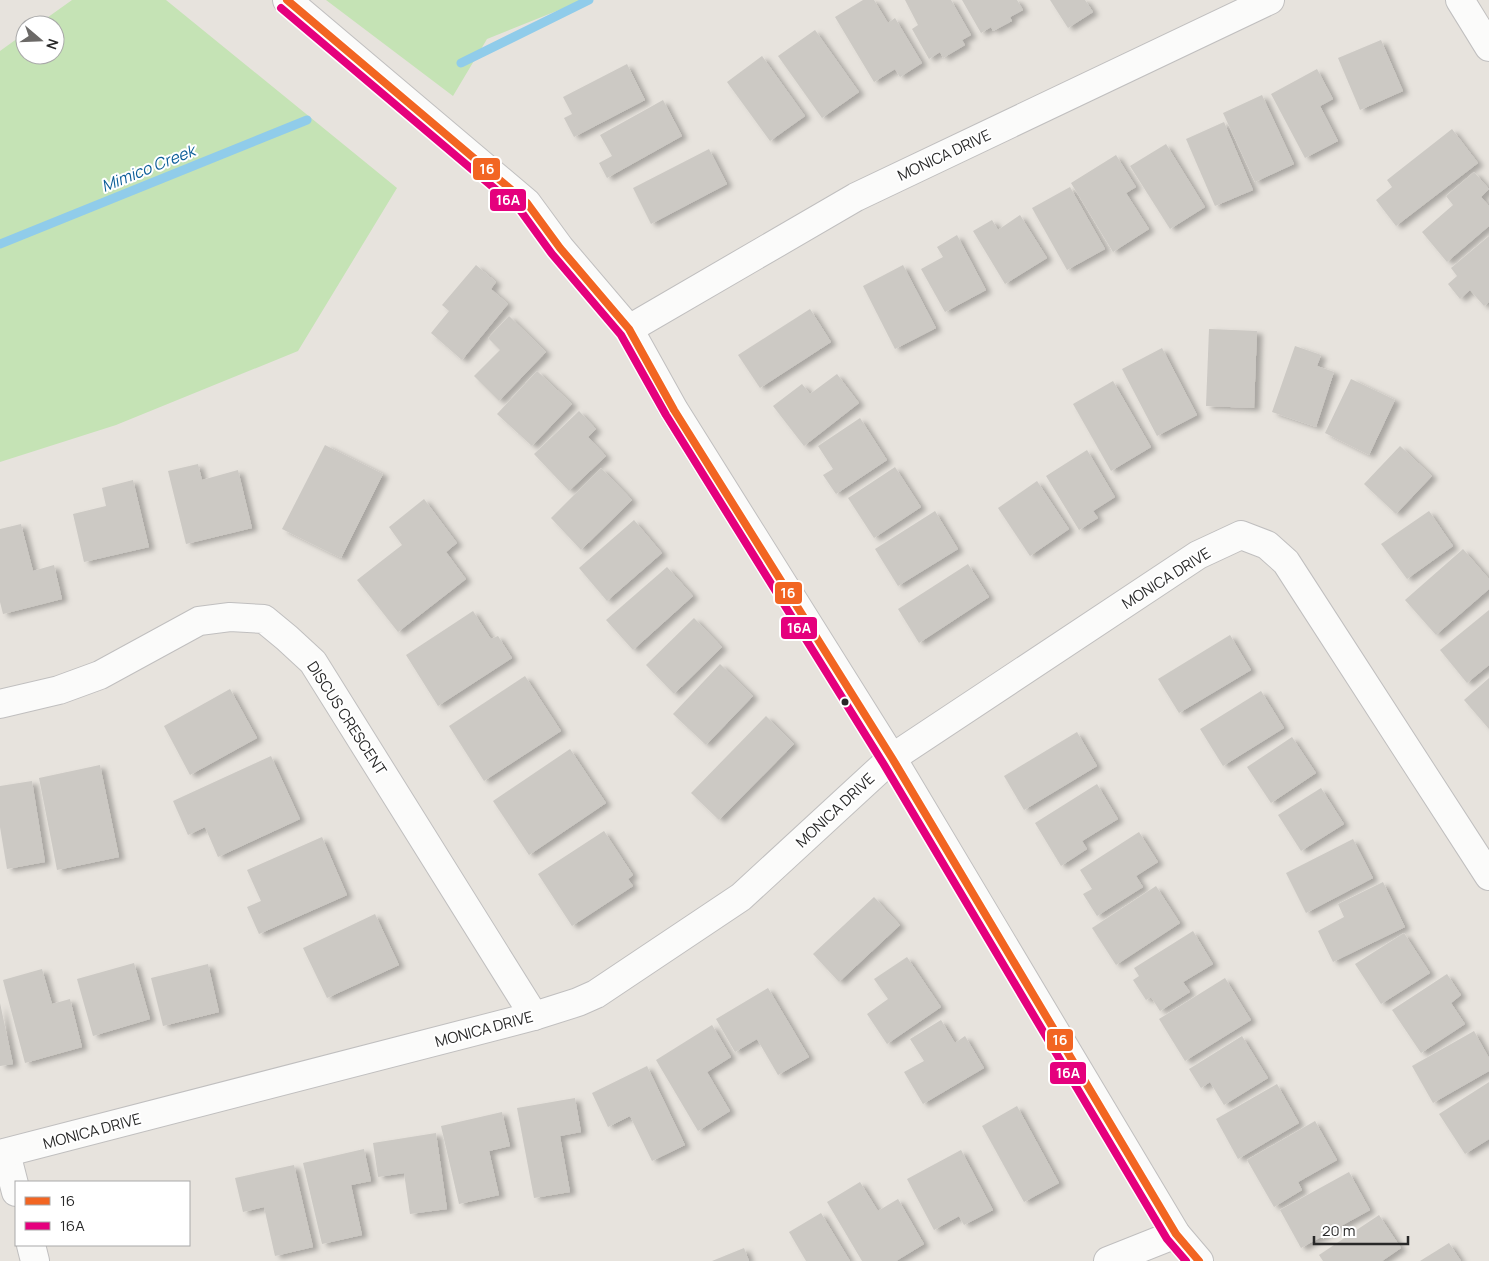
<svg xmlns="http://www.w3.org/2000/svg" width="1489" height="1261" viewBox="0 0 1489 1261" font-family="Manrope,sans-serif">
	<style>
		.green { fill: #c5e3b5 }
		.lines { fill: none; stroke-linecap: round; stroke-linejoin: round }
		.stream { stroke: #90ccea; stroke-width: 9 }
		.building { fill: #ccc9c4; filter: url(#shadow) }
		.minor-casing { stroke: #c0bfbf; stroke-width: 30 }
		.minor { stroke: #fbfbfa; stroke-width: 28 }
		.bus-1-casing { stroke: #fff; stroke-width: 11 }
		.bus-2-casing { stroke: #fff; stroke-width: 11 }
		.bus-1 { stroke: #f26522; stroke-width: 8 }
		.bus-2 { stroke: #e5007d; stroke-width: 8 }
		.bus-dot { fill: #282828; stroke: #fff; stroke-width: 2 }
		.labels { text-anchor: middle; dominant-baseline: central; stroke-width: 4; stroke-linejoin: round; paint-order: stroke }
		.street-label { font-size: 15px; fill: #282828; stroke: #fff }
		.water-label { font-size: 16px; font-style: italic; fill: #0c5e98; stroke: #fff }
		.line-badge { stroke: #fff; stroke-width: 2 }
		.badge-label { font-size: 14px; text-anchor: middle; font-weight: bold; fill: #fff }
	</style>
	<defs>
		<filter id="shadow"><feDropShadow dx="5.5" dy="3" stdDeviation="2.5" flood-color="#0004"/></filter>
	</defs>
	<rect width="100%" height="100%" fill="#e7e3dd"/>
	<g class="green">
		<polygon points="72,0 166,0 397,188 298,351 116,425 0,462 0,51 25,33 25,55 55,55 55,25 37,25"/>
		<polygon points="326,0 584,0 487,39 453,96"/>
	</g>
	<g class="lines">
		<g class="stream">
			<polyline points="461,63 589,0"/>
			<polyline points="0,244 307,120"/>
		</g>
	</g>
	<g class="building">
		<polygon points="863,0 874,0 888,23 895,18 922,63 900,77 895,69 874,82 835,17"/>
		<polygon points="905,0 951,0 971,35 962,40 965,45 943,58 940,52 929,59 912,29 918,25"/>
		<polygon points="962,0 1017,0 1023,10 1010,17 1012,21 993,31 991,27 981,33"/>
		<polygon points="1050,0 1085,0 1093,12 1068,28"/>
		<polygon points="815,30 859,92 822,118 778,56"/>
		<polygon points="1381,40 1403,91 1360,110 1338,58"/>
		<polygon points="762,56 805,116 770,141 727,82"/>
		<polygon points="627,64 645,100 574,137 564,118 572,114 563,97"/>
		<polygon points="1317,69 1333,99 1320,106 1338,141 1305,158 1271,94"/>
		<polygon points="1262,95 1294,164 1255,182 1223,113"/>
		<polygon points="663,100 682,136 607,178 599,163 612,156 600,135"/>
		<polygon points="1224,122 1253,190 1215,206 1186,139"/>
		<polygon points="1452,129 1478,163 1396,226 1376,200 1392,187 1387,180"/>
		<polygon points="1166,144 1205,207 1170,229 1130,166"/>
		<polygon points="709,149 727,184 651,224 633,188"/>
		<polygon points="1116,155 1136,187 1126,193 1149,229 1113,252 1071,183"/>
		<polygon points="1474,172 1489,189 1481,197 1489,206 1489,226 1447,262 1422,232 1453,205 1446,196"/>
		<polygon points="1070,187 1105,249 1067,270 1032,208"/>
		<polygon points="1020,215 1047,258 1005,284 973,231 992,220 998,230"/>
		<polygon points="957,235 986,290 945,312 921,269 943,257 937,247"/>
		<polygon points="1489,236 1489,302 1484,306 1470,290 1460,299 1448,284 1457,276 1451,268"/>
		<polygon points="476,265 496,282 491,289 508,304 462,360 431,333 449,311 442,305"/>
		<polygon points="903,265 936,328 895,349 863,286"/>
		<polygon points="810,309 831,342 760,388 738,355"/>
		<polygon points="509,316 546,352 499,401 474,376 500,350 488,338"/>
		<polygon points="1209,329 1257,331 1254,408 1206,406"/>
		<polygon points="1295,346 1321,355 1317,366 1334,372 1316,427 1272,412"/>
		<polygon points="1162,348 1197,415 1157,436 1122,369"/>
		<polygon points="537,371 572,404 532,446 497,414"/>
		<polygon points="837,374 859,403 804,446 773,406 802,384 810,394"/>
		<polygon points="1351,379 1395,400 1369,455 1325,433"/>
		<polygon points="1113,381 1151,447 1111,471 1073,404"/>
		<polygon points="579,411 596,429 588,437 606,456 569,491 534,454"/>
		<polygon points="860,418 887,460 836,494 823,475 833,469 818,446"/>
		<polygon points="325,445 383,474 341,558 282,529"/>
		<polygon points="1400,446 1432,476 1396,514 1364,484"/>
		<polygon points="1087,450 1115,497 1093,511 1098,518 1079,530 1046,476"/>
		<polygon points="198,464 202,480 238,470 252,528 186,544 168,471"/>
		<polygon points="895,467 921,507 874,538 848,498"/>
		<polygon points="601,468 632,500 581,550 551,518"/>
		<polygon points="133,480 149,547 84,562 73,514 106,506 102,488"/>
		<polygon points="1037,481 1069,529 1030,556 998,508"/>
		<polygon points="424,499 457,543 446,552 466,579 398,632 357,580 402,545 389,527"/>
		<polygon points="935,511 958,549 898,586 875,549"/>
		<polygon points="1429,511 1453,546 1407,579 1381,544"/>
		<polygon points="634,520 662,553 607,601 579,568"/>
		<polygon points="21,524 33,571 54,565 62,599 3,614 0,602 0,529"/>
		<polygon points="1463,549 1489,579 1489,589 1436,635 1405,600"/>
		<polygon points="968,564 989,597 919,643 898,609"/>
		<polygon points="667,567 693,596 633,650 606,620"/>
		<polygon points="1489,610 1489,665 1467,683 1440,650"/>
		<polygon points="473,611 491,639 498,636 512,658 438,706 406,655"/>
		<polygon points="694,618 722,647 674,694 646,665"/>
		<polygon points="1230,635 1251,670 1179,713 1158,679"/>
		<polygon points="720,664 753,696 706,745 673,714"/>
		<polygon points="525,676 561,731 484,781 449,726"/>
		<polygon points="1489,678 1489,729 1464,700"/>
		<polygon points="230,689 257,738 190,775 164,726"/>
		<polygon points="1261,691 1284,728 1223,766 1200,729"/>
		<polygon points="766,716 794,744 719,820 691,793"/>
		<polygon points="1077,732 1097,766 1024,810 1004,776"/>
		<polygon points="1292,737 1316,773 1271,803 1247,767"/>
		<polygon points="570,749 606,803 529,855 493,801"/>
		<polygon points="271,756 300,819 218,857 205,827 188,835 173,801"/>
		<polygon points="100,765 119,857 57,870 39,778"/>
		<polygon points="32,781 45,862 7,869 0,827 0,786"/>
		<polygon points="1097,784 1118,819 1082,841 1087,849 1061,866 1035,823"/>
		<polygon points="1321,788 1344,824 1301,851 1278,815"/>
		<polygon points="604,831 633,875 628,879 633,886 572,926 538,874"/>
		<polygon points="1139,832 1158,862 1136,876 1143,887 1097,916 1083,894 1092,889 1080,870"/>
		<polygon points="322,837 347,895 259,934 247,907 261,901 247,870"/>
		<polygon points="1353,839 1373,878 1306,913 1286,873"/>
		<polygon points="1383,882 1405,927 1333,962 1318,931 1344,917 1338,904"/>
		<polygon points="1156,886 1180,923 1116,965 1092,928"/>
		<polygon points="874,897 900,925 839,982 813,954"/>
		<polygon points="375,914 399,965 327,998 303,948"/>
		<polygon points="1193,931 1213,964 1183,982 1190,992 1160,1011 1151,997 1146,1000 1133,980 1139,976 1134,968"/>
		<polygon points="1404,933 1430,973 1381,1004 1355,964"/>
		<polygon points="907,957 941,1007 887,1044 867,1014 888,999 874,979"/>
		<polygon points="134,963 150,1019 93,1036 77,979"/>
		<polygon points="208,964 219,1012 163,1026 151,978"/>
		<polygon points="42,969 52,1004 70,999 82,1047 25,1063 3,980"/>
		<polygon points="1447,974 1461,995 1451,1003 1465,1024 1421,1053 1392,1010"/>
		<polygon points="1225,978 1251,1020 1185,1061 1159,1019"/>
		<polygon points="768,988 809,1057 778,1075 757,1039 735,1052 716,1019"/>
		<polygon points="0,1003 13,1064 0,1066"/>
		<polygon points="941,1020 955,1043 965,1036 984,1068 923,1104 904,1072 924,1061 910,1039"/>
		<polygon points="712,1025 731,1057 707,1072 730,1111 698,1131 656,1060"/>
		<polygon points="1474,1031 1489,1058 1489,1071 1433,1103 1412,1066"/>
		<polygon points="1242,1036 1268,1078 1224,1105 1210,1082 1201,1088 1189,1069"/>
		<polygon points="647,1066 685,1145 652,1161 630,1116 608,1127 592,1093"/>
		<polygon points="1489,1082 1489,1139 1465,1154 1439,1114"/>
		<polygon points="1277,1084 1299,1123 1238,1159 1216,1119"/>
		<polygon points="575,1098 581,1132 560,1136 570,1192 534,1198 517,1108"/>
		<polygon points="1017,1106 1059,1183 1024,1202 982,1126"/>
		<polygon points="502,1112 510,1146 489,1151 499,1195 459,1204 441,1126"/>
		<polygon points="1315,1121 1337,1160 1298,1182 1302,1190 1274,1207 1247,1160"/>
		<polygon points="436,1133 447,1209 410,1214 404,1173 378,1177 373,1143"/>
		<polygon points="364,1149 371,1181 351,1185 362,1235 322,1244 303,1163"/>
		<polygon points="961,1150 993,1210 964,1225 959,1216 934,1230 907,1179"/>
		<polygon points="294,1165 313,1247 275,1256 264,1207 243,1212 235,1178"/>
		<polygon points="1349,1172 1370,1210 1301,1248 1280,1210"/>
		<polygon points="860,1182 878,1211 898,1199 924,1244 896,1261 862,1261 827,1202"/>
		<polygon points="821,1213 850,1261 806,1261 789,1232"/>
		<polygon points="1379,1215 1401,1248 1382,1261 1323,1261 1319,1255"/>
		<polygon points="1449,1243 1461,1261 1420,1261"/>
		<polygon points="744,1248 749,1261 712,1261"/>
	</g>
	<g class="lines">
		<defs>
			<g id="minor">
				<polyline points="287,0 527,203 560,248 629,329 674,410 892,758 1176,1234 1199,1261"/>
				<polyline points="1460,0 1489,47"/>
				<polyline points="629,329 856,197 1270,0"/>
				<polyline points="0,704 59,690 100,675 199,621 230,617 264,619 287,638 313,662 534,1016"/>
				<polyline points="6,1153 16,1192"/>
				<polyline points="0,1154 534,1016 578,1002 596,994 741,897 892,758 1198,555 1241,535 1267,545 1286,562 1489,876"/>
				<polyline points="31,1245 35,1261"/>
				<polyline points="1108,1261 1176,1234"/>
			</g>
		</defs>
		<use href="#minor" class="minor-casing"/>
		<use href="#minor" class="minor"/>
		<defs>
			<polyline id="bus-1" points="287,0 527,203 560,248 629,329 674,410 892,758 1176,1234 1199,1261"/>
			<polyline id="bus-2" points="281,8 520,210 552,254 621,335 666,415 883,763 1167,1239 1186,1261"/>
		</defs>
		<use href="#bus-1" class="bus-1-casing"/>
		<use href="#bus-2" class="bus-2-casing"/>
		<use href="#bus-1" class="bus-1"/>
		<use href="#bus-2" class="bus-2"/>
	</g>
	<circle class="bus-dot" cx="845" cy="702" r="4.5"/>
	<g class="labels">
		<g class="street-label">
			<text transform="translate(944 155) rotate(-25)">MONICA DRIVE</text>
			<text transform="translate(1166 578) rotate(-32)">MONICA DRIVE</text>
			<text transform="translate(347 718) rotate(57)">DISCUS CRESCENT</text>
			<text transform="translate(835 810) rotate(-43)">MONICA DRIVE</text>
			<text transform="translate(484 1029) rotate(-15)">MONICA DRIVE</text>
			<text transform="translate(92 1131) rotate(-15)">MONICA DRIVE</text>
		</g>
		<g class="water-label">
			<text transform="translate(148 168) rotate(-22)">Mimico Creek</text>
		</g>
	</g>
	<g class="line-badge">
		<rect x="472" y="157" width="29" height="24" rx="5" fill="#f26522"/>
		<rect x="489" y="188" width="38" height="24" rx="5" fill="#e5007d"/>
		<rect x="774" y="581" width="29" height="24" rx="5" fill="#f26522"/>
		<rect x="780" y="616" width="38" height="24" rx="5" fill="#e5007d"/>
		<rect x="1046" y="1028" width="28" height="24" rx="5" fill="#f26522"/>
		<rect x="1049" y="1061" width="38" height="24" rx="5" fill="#e5007d"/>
	</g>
	<g class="badge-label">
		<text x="487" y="174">16</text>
		<text x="508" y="205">16A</text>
		<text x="788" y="598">16</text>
		<text x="799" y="633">16A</text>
		<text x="1060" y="1045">16</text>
		<text x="1068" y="1078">16A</text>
	</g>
	<rect x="15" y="1181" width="175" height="65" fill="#ffffff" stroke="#a9a9a9"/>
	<rect x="25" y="1197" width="25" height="8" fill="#f26522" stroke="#a9a9a9"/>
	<text x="60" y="1206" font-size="15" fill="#282828">16</text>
	<rect x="25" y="1222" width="25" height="8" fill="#e5007d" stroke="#a9a9a9"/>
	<text x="60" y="1231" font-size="15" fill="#282828">16A</text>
	<g transform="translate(40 40) rotate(109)"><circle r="24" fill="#ffffff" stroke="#a9a9a9"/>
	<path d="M0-4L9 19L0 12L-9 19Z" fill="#6b6967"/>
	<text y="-8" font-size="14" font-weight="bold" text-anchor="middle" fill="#282828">N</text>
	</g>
	<path d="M1314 1236v8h94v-8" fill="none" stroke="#282828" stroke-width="2.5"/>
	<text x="1322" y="1236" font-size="15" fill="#282828" stroke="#ffffff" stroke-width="4" paint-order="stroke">20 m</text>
</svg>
